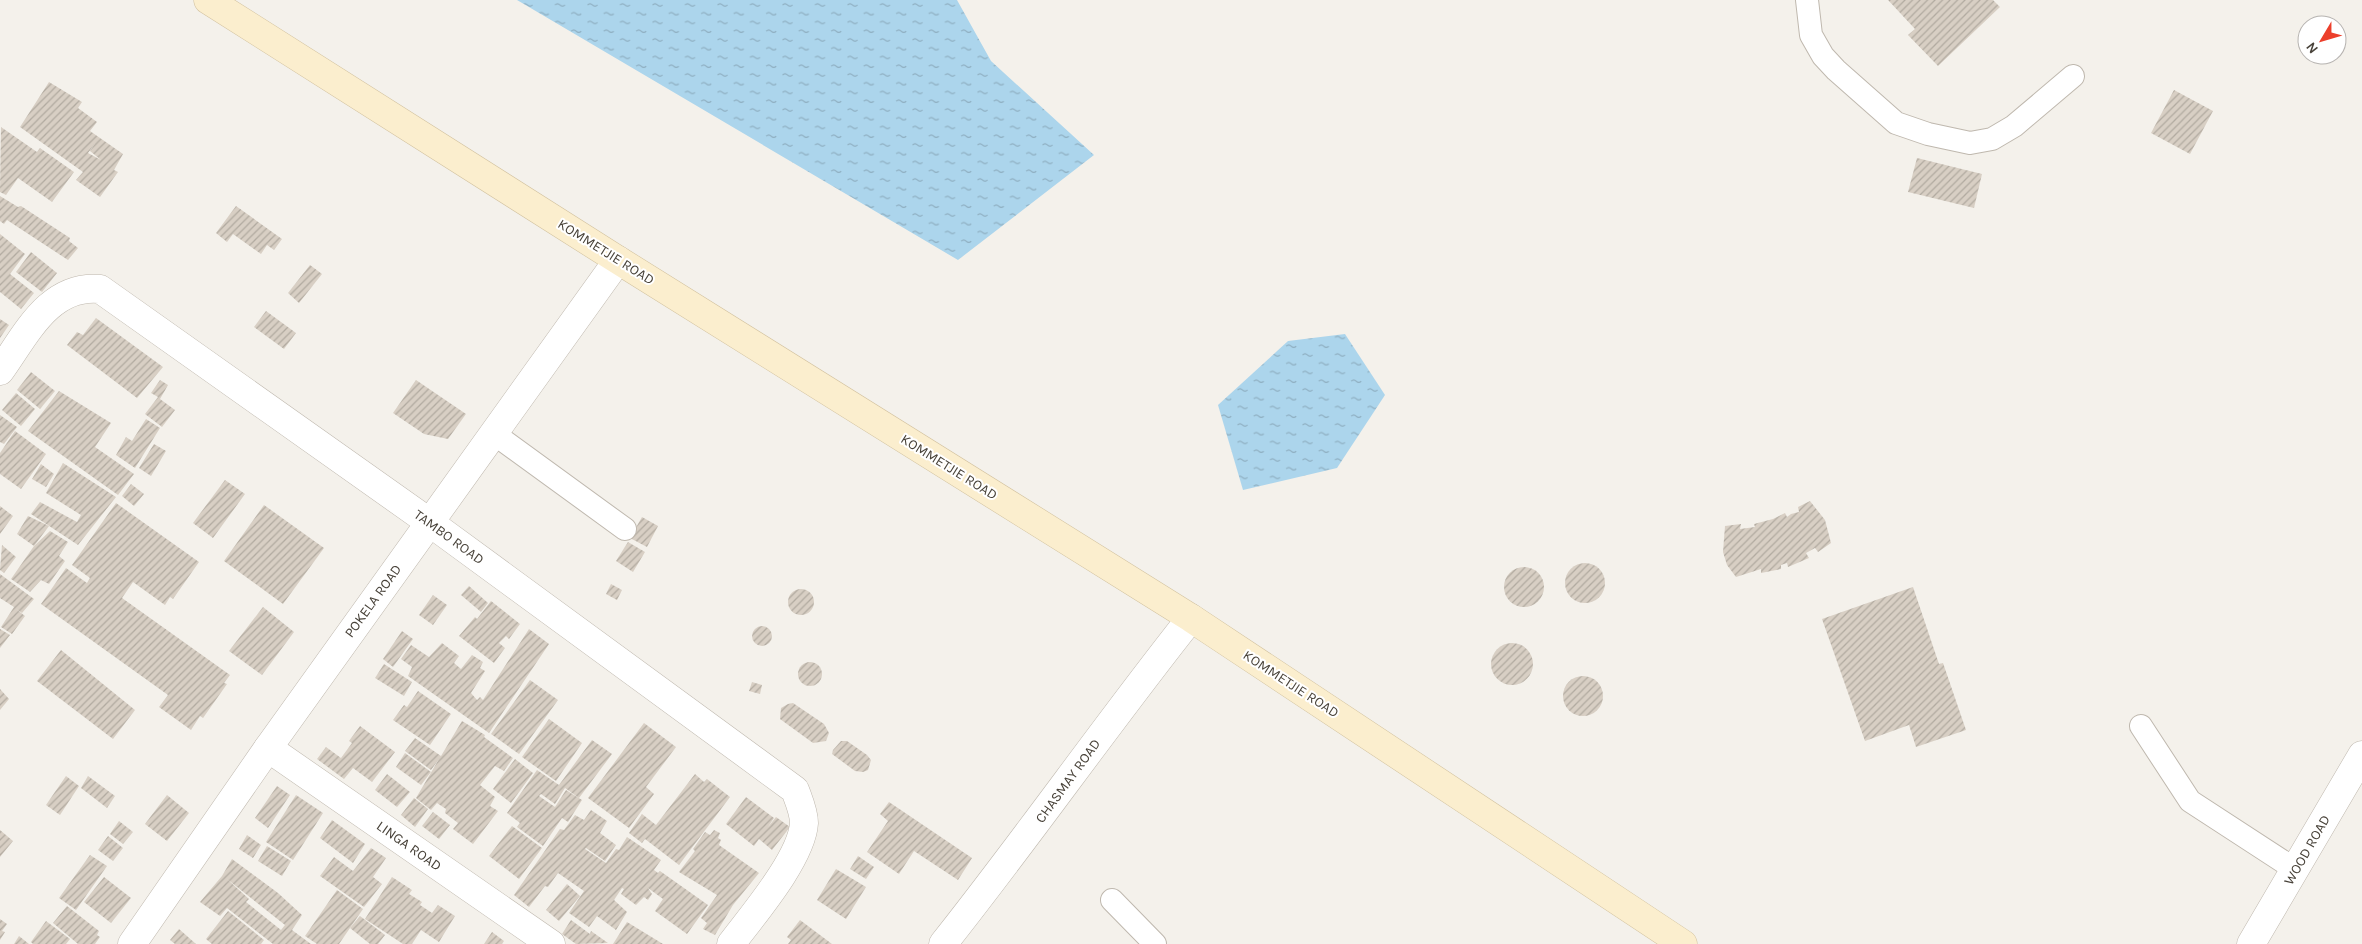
<svg xmlns="http://www.w3.org/2000/svg" width="2362" height="944" viewBox="0 0 2362 944" font-family="Karla,sans-serif">
	<style>
		.water { fill: url(#water-ripples) }
		.building { fill: url(#building-hatch); fill-rule: evenodd }
		.lines { fill: none; stroke-linecap: round; stroke-linejoin: round }
		.lane-casing { stroke: #bfb8ae; stroke-width: 24 }
		.street-casing { stroke: #bfb8ae; stroke-width: 29 }
		.secondary-casing { stroke: #d1c19e; stroke-width: 29 }
		.lane { stroke: #fff; stroke-width: 22 }
		.street { stroke: #fff; stroke-width: 28 }
		.secondary { stroke: #fbeece; stroke-width: 28 }
		.labels { text-anchor: middle; dominant-baseline: central; stroke-width: 4; stroke-linejoin: round; paint-order: stroke }
		.street-label { font-size: 14px; fill: #484239; stroke: #fff }
	</style>
	<defs>
		<pattern id="water-ripples" width="26" height="14" patternUnits="userSpaceOnUse" patternTransform="scale(1.25)"><rect width="26" height="14" fill="#acd5ec"/><path d="M2 4q2-2 4 0t4 0M15 11q2-2 4 0t4 0" fill="none" stroke="#8eaec0"/></pattern>
		<pattern id="building-hatch" width="6" height="6" patternUnits="userSpaceOnUse" patternTransform="scale(1.25)"><rect width="6" height="6" fill="#d8cfc4"/><path d="M-1 1l2-2M0 6l6-6M5 7l2-2" fill="none" stroke="#b1aaa0"/></pattern>
	</defs>
	<rect width="100%" height="100%" fill="#f4f1eb"/>
	<g class="water">
		<polygon points="517,0 957,0 991,61 1094,155 958,260"/>
		<polygon points="1345,334 1385,395 1337,468 1243,490 1218,405 1288,341"/>
	</g>
	<g class="building">
		<polygon points="1888,0 1993,0 2000,7 1938,66 1908,35 1915,29"/>
		<path d="M49,82L82,102L78,108L97,122L90,131L123,154L114,170L118,172L100,197L76,180L83,172L20,127ZM96,142L90,151L101,160L88,153Z"/>
		<polygon points="2174,90 2213,111 2190,154 2151,133"/>
		<polygon points="1,127 37,152 40,148 74,172 52,202 18,178 6,195 0,192"/>
		<polygon points="1917,158 1982,174 1974,208 1908,192"/>
		<polygon points="0,196 18,207 21,206 70,238 69,241 78,248 68,260 7,220 4,224 0,221"/>
		<polygon points="236,206 282,239 274,250 267,245 261,254 233,234 227,242 216,233"/>
		<polygon points="0,234 25,254 10,274 34,293 21,309 0,292"/>
		<polygon points="31,252 57,273 42,292 16,272"/>
		<polygon points="310,265 322,274 299,303 288,293"/>
		<polygon points="266,311 296,333 284,349 254,327"/>
		<polygon points="96,318 163,367 137,398 67,345 77,332 83,335"/>
		<polygon points="0,319 9,325 0,338"/>
		<polygon points="31,372 55,391 40,409 17,390"/>
		<polygon points="160,380 168,385 160,399 175,410 162,427 145,414 158,397 151,393"/>
		<polygon points="416,380 466,414 448,439 424,434 393,413"/>
		<polygon points="59,391 111,423 95,447 134,474 118,495 28,431"/>
		<polygon points="16,393 35,409 21,426 2,410"/>
		<polygon points="0,415 17,427 4,444 0,442"/>
		<polygon points="146,419 160,428 135,468 116,455 126,437 132,441"/>
		<polygon points="15,431 46,454 21,489 0,474 0,453"/>
		<polygon points="154,444 166,451 151,476 139,468"/>
		<polygon points="63,463 116,497 78,545 31,514 40,502 77,522 81,515 46,493"/>
		<polygon points="41,464 54,474 46,487 32,479"/>
		<polygon points="225,480 245,494 213,538 193,523"/>
		<polygon points="131,484 144,494 134,506 122,496"/>
		<polygon points="1810,501 1825,520 1831,543 1818,552 1815,548 1806,553 1809,558 1788,567 1787,563 1781,565 1781,569 1761,573 1761,569 1736,577 1727,565 1723,552 1725,526 1741,524 1740,529 1755,527 1754,524 1773,519 1785,513 1787,517 1791,514 1799,512 1798,507"/>
		<polygon points="116,503 199,562 173,599 170,597 165,605 133,582 122,598 230,675 224,683 227,684 203,718 200,716 191,730 159,707 168,695 41,604 66,568 87,583 90,578 72,565"/>
		<polygon points="264,505 324,548 283,604 224,561"/>
		<polygon points="0,506 13,516 0,534"/>
		<polygon points="28,516 49,526 34,546 17,534"/>
		<polygon points="642,517 658,526 647,547 630,538"/>
		<polygon points="50,531 68,542 59,556 65,561 49,584 41,580 30,592 11,579 34,546"/>
		<polygon points="628,542 645,552 633,572 616,561"/>
		<polygon points="2,545 16,557 4,573 0,570"/>
		<circle cx="1585" cy="583" r="20"/>
		<circle cx="1524" cy="587" r="20"/>
		<polygon points="0,574 34,599 22,613 16,609 25,616 12,634 1,627 14,607 0,598"/>
		<polygon points="611,584 622,590 617,600 606,594"/>
		<polygon points="469,586 488,603 481,612 461,595"/>
		<polygon points="1913,587 1939,664 1943,663 1966,730 1916,747 1909,725 1865,741 1822,619"/>
		<circle cx="801" cy="602" r="13"/>
		<polygon points="433,595 447,605 433,625 419,615"/>
		<polygon points="491,601 520,624 509,639 506,636 499,643 505,648 494,663 459,636 475,617 477,619"/>
		<polygon points="263,607 294,632 262,675 229,651"/>
		<circle cx="762" cy="636" r="10"/>
		<polygon points="0,629 10,635 0,648"/>
		<polygon points="529,629 549,644 489,733 408,676 412,667 401,659 411,645 429,657 442,643 459,656 454,663 461,669 472,655 483,662 480,668 485,671 471,693 477,700 480,697 483,700"/>
		<polygon points="402,631 413,639 393,667 383,659"/>
		<circle cx="1512" cy="664" r="21"/>
		<polygon points="61,650 135,710 113,739 37,681"/>
		<circle cx="810" cy="674" r="12"/>
		<polygon points="384,664 412,682 404,696 375,678"/>
		<circle cx="1583" cy="696" r="20"/>
		<polygon points="530,680 558,700 519,754 491,734"/>
		<polygon points="752,682 762,685 760,694 749,691"/>
		<polygon points="0,689 9,699 0,710"/>
		<polygon points="418,691 451,714 430,745 393,720 404,705 407,707"/>
		<polygon points="793,703 824,724 829,733 826,741 813,743 780,719 781,708 788,704"/>
		<polygon points="549,719 582,743 556,781 522,757"/>
		<polygon points="462,721 485,735 484,737 513,758 504,771 495,766 480,785 495,797 490,806 498,811 473,844 453,829 458,823 445,813 446,809 437,803 431,810 416,798 439,759 431,770 405,751 415,738 441,756"/>
		<polygon points="644,723 676,747 646,787 654,794 629,828 588,798"/>
		<polygon points="360,726 395,752 372,782 353,768 344,779 317,759 326,747 341,758 352,743 349,741"/>
		<polygon points="592,740 612,754 579,798 565,788 555,804 541,794 539,796 555,807 566,790 582,800 568,822 562,818 543,846 517,827 520,823 507,813 537,770 559,785"/>
		<polygon points="841,741 847,741 867,755 871,760 868,770 863,772 855,771 832,754 833,750"/>
		<polygon points="405,753 431,772 421,785 396,767"/>
		<polygon points="515,759 533,773 511,803 493,789"/>
		<polygon points="387,774 410,792 397,807 375,790"/>
		<polygon points="695,774 704,782 707,779 730,797 679,865 645,839 642,843 629,833 642,814 656,825"/>
		<polygon points="66,776 79,786 60,815 46,805"/>
		<polygon points="88,776 115,796 107,808 81,788"/>
		<polygon points="277,786 290,795 268,828 255,818"/>
		<polygon points="167,795 189,813 167,841 145,824"/>
		<polygon points="296,795 323,813 293,860 266,842"/>
		<polygon points="746,797 774,818 768,827 776,817 790,827 772,850 759,839 754,846 726,824"/>
		<polygon points="414,798 428,809 415,827 401,815"/>
		<polygon points="889,802 972,858 958,880 914,851 899,874 867,852 888,821 880,814"/>
		<polygon points="591,810 607,821 600,833 616,845 605,861 586,848 585,849 606,863 616,849 619,850 627,837 661,860 654,870 658,873 660,871 708,905 687,934 655,911 663,899 648,888 652,894 648,900 644,897 636,905 621,894 624,889 622,888 614,900 627,912 616,930 597,916 589,927 569,913 584,891 558,873 548,887 545,886 529,907 514,895 560,829 564,830 575,815 584,820"/>
		<polygon points="433,812 450,825 439,839 422,826"/>
		<polygon points="332,820 365,844 353,863 320,838"/>
		<polygon points="119,821 133,832 123,844 110,834"/>
		<polygon points="512,826 542,848 519,879 489,856"/>
		<polygon points="0,830 13,841 0,857"/>
		<polygon points="714,830 720,833 718,838 721,840 719,845 759,873 733,905 715,935 703,929 707,923 701,918 717,895 679,872 695,851 693,849 705,832 710,835"/>
		<polygon points="247,835 261,845 253,858 239,849"/>
		<polygon points="108,836 123,848 113,861 98,850"/>
		<polygon points="267,846 291,861 282,876 258,861"/>
		<polygon points="371,848 386,858 373,877 382,884 364,907 320,876 334,857 353,871"/>
		<polygon points="90,855 107,866 76,910 59,898"/>
		<polygon points="858,856 874,867 866,879 850,869"/>
		<path d="M232,859L278,893L302,915L292,930L311,944H273L227,908L220,916L200,902L222,876ZM227,879L285,925L281,930L246,902L249,899Z"/>
		<polygon points="836,869 866,887 846,919 817,900"/>
		<polygon points="104,877 131,898 111,923 84,902"/>
		<polygon points="392,877 412,890 409,894 422,902 420,905 432,913 438,905 455,916 439,942 421,930 412,944 403,944 365,919"/>
		<polygon points="567,884 580,896 559,921 546,910"/>
		<polygon points="337,890 363,909 339,944 317,944 305,936"/>
		<polygon points="67,906 99,931 97,935 100,937 95,944 78,944 53,923"/>
		<polygon points="228,911 264,940 261,944 212,944 206,939"/>
		<polygon points="360,916 385,935 378,944 370,944 350,928"/>
		<polygon points="0,919 7,924 2,931 5,932 0,940"/>
		<polygon points="571,920 590,934 591,931 608,943 576,944 562,934"/>
		<polygon points="800,920 832,944 788,944 791,940 787,937"/>
		<polygon points="46,921 70,939 66,944 33,944 31,942"/>
		<polygon points="627,922 663,944 613,944"/>
		<polygon points="179,929 196,944 175,944 170,940"/>
		<polygon points="492,932 504,941 502,944 484,944"/>
		<polygon points="19,936 29,944 14,944"/>
	</g>
	<g class="lines">
		<defs>
			<g id="lane">
				<polyline points="1807,0 1811,35 1823,56 1836,70 1896,123 1928,134 1970,143 1992,139 2014,126 2073,76"/>
				<polyline points="493,433 625,529"/>
				<polyline points="2141,726 2190,801 2296,870"/>
				<polyline points="1112,900 1155,944"/>
			</g>
			<g id="street">
				<path d="M0,371C26,335 49,284 100,289L429,522L795,790C799,801 804,812 804,823C802,858 752,916 731,944"/>
				<polyline points="268,748 551,944"/>
				<polyline points="132,944 268,748 618,260"/>
				<path d="M943,944C1028,837 1106,725 1191,618"/>
				<polyline points="2251,944 2362,755"/>
			</g>
			<polyline id="secondary" points="208,0 618,260 1191,618 1683,944"/>
		</defs>
		<use href="#lane" class="lane-casing"/>
		<use href="#street" class="street-casing"/>
		<use href="#secondary" class="secondary-casing"/>
		<use href="#lane" class="lane"/>
		<use href="#street" class="street"/>
		<use href="#secondary" class="secondary"/>
	</g>
	<g class="labels">
		<g class="street-label">
			<text transform="translate(606 252) rotate(32)">KOMMETJIE ROAD</text>
			<text transform="translate(949 467) rotate(32)">KOMMETJIE ROAD</text>
			<text transform="translate(449 537) rotate(36)">TAMBO ROAD</text>
			<text transform="translate(373 601) rotate(-54)">POKELA ROAD</text>
			<text transform="translate(1291 684) rotate(33)">KOMMETJIE ROAD</text>
			<text transform="translate(1068 781) rotate(-54)">CHASMAY ROAD</text>
			<text transform="translate(409 846) rotate(35)">LINGA ROAD</text>
			<text transform="translate(2307 850) rotate(-60)">WOOD ROAD</text>
		</g>
	</g>
	<g transform="translate(2322 40) rotate(232)"><circle r="24" fill="#ffffff" stroke="#b6b3b0"/>
	<path d="M0-4L9 19L0 12L-9 19Z" fill="#ec3f2b"/>
	<text y="-8" font-size="14" font-weight="bold" text-anchor="middle" fill="#484239">N</text>
	</g>
</svg>
